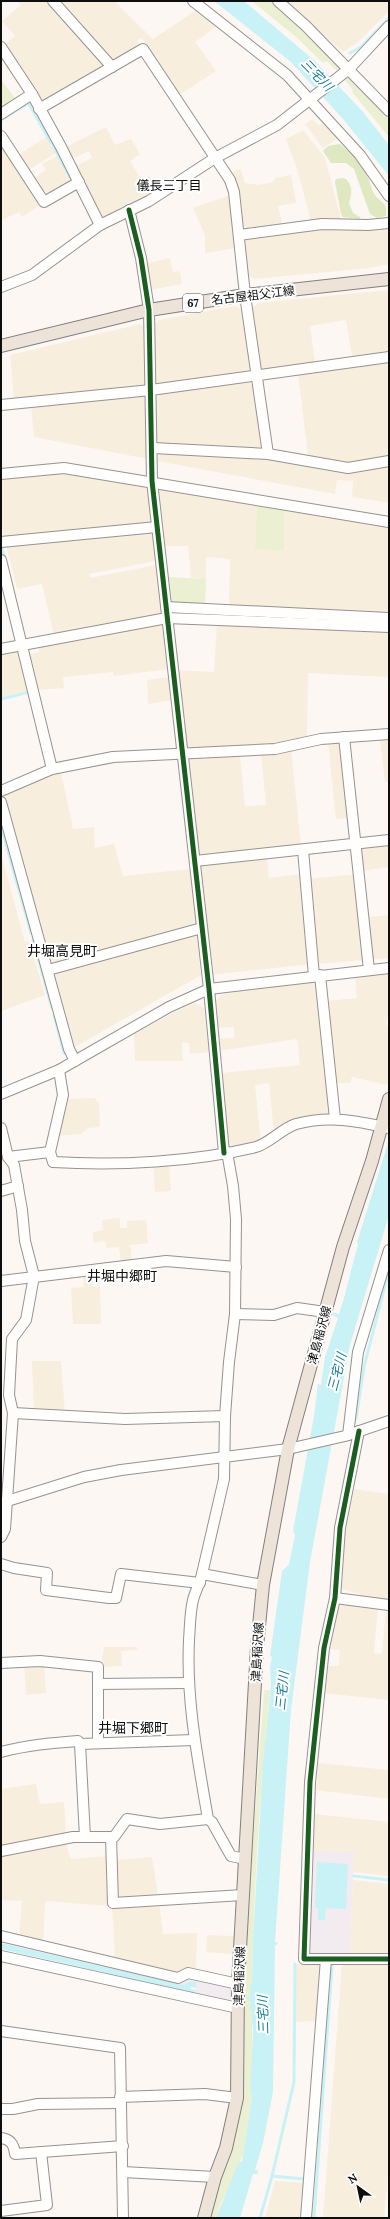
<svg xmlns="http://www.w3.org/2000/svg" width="390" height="2219" viewBox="0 0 390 2219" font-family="Lora,'Noto Sans JP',serif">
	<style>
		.industrial { fill: #f2ebef }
		.farmland { fill: #f8eede }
		.green { fill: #ecf0d2 }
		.forest { fill: #dfe8c0 }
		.water { fill: #c9f2f6 }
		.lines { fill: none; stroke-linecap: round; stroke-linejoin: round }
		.stream { stroke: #c9f2f6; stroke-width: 3 }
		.minor-casing { stroke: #959391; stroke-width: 12 }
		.major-casing { stroke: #82807e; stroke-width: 14 }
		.minor { stroke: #fffefd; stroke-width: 10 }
		.major { stroke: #ede3d8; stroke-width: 12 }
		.cycleway-casing { stroke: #fff; stroke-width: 8 }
		.cycleway { stroke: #1b5e20; stroke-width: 5 }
		.labels { text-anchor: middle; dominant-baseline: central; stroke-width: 4; stroke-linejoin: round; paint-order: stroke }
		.shield { fill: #fff; stroke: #565656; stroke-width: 1 }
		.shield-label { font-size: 11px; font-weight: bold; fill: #0e0e0e }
		.street-label { font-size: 12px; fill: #0e0e0e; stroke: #fff }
		.water-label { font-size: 13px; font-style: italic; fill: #157e93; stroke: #fff }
		.neighbourhood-label { font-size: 13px; fill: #0e0e0e; stroke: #fff }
		.quarter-label { font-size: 14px; fill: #0e0e0e; stroke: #fff }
	</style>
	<rect width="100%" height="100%" fill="#fcf7f2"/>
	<g class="industrial">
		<polygon points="314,1851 354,1852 350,1955 310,1955"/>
		<polygon points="191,1978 234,1988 230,2002 194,1994 197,1983 191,1981 183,1985 179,1984"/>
	</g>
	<g class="farmland">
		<polygon points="18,1 49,1 103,63 102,68 44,101 39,99 5,45 15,36 2,21 21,5"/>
		<polygon points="60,1 114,1 153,39 196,10 217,26 195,42 216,71 179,95 142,38 137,40 140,46 118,59 111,59"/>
		<polygon points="285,1 389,1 389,11 357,43 343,52"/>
		<polygon points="313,119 318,125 326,123 338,138 323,148 305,124"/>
		<polygon points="106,127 115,145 131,139 140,154 130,161 141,180 149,175 159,190 138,202 126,205 104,217 100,216 76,166 92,158 89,151 72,159 66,147"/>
		<polygon points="303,130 325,158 341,219 311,221 297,169 286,139"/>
		<polygon points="46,137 56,153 27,171 18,155"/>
		<polygon points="1,145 40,205 22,217 19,212 2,220"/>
		<polygon points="57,156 69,182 50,193 43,191 34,178 46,170 42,164"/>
		<polygon points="237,169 241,170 245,183 259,185 273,182 275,178 291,175 296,203 278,206 282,224 247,228 242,225 230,174"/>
		<polygon points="230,195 236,248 205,253 205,235 193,208"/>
		<polygon points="389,227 389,264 370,268 254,279 248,275 244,242 248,238 324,228 365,230"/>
		<polygon points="170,258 173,272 180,271 182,284 150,290 145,264"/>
		<polygon points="389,290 389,351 352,356 346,320 310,326 315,362 265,370 260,366 251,309 258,303"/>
		<polygon points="235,306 244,311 252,367 248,372 159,386 154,382 154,325 159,320"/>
		<polygon points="140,324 145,328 146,382 142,387 14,399 10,355"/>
		<polygon points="389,361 389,458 348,464 308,456 298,374"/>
		<polygon points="248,382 254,385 262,445 258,449 206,446 162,446 156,440 156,399 161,394"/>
		<polygon points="143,396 148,400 148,459 34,437 31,406"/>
		<polygon points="161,452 264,458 347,471 389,465 389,503 352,497 353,481 337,480 335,494 157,461"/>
		<polygon points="68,471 147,486 150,489 153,523 4,538 1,524 1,479"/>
		<polygon points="159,486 257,501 255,549 284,506 389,525 389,615 229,607 230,559 206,557 206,579 191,578 188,546 165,546"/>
		<polygon points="151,531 155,534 157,558 155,561 89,574 90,578 156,565 158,568 163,612 161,617 54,635 42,584 17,589 6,545"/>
		<polygon points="161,622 164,625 168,669 114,676 113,672 63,677 64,688 39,690 30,654 39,652 38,644"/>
		<polygon points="217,623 389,631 389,677 308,673 307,737 275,745 189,750 186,747 178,670 214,672"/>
		<polygon points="19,650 29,690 1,697 1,652"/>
		<polygon points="169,677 172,700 148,704 147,680"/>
		<polygon points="389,738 389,782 385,782 380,739"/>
		<polygon points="339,741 350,818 336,819 328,742"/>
		<polygon points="291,749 301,846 201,857 198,854 188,762 190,758 240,756 245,806 266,805 261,755"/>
		<polygon points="61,772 73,829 94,827 95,848 114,844 123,876 190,869 196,923 193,928 54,966 49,962 3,798 4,793 44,775"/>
		<polygon points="389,843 389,867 362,871 360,849 363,846"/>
		<polygon points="1,854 25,942 29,941 45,995 1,1011"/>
		<polygon points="267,856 269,878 301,874 310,964 210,975 199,866 201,863"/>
		<polygon points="357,874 363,960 317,964 309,879"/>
		<polygon points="389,915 389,958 373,959 367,917"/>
		<polygon points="194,934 197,936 201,975 73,1048 53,975 55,972"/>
		<polygon points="389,973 389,1008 386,1025 389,1026 389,1080 387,1085 352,1077 350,1083 335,1083 327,1001 357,998 355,977"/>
		<polygon points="315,982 318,985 331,1116 274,1133 269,1083 255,1085 261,1142 228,1149 221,1073 300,1065 297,1039 218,1051 217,1039 234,1038 234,1027 216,1028 214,1003 221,995 248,988"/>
		<polygon points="195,1003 204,1008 210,1052 190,1054 189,1043 182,1043 183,1061 135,1061 134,1034 173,1013"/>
		<polygon points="96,1098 96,1101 99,1102 100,1127 88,1128 81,1134 57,1136 66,1099"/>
		<polygon points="169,1163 171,1191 155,1192 153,1164"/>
		<polygon points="120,1218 120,1228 127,1228 127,1221 146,1220 148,1243 130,1245 132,1262 121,1263 119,1247 106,1248 105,1241 94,1243 93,1232 103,1230 102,1220"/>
		<polygon points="92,1272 92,1287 100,1287 101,1324 73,1324 71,1288 84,1287 83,1273"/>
		<polygon points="32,1361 61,1361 65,1413 34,1411"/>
		<polygon points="354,1489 389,1494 389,1600 369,1597 339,1588 343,1544"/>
		<polygon points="345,1603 378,1607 374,1653 382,1654 386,1608 389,1609 389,1700 323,1693 326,1666 339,1666 340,1650 328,1649 338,1608"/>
		<polygon points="104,1647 137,1647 137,1650 121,1651 122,1666 101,1667"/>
		<polygon points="44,1664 46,1693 26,1695 24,1665"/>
		<polygon points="318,1763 389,1770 389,1799 316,1790"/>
		<polygon points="36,1784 40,1804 64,1802 66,1834 1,1848 1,1789"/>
		<polygon points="314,1814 389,1822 389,1876 353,1872 354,1852 312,1851"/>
		<polygon points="65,1842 71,1859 108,1856 109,1906 45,1901 43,1943 19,1937 22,1901 1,1900 1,1854"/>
		<polygon points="152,1857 158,1896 119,1899 115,1896 115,1860"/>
		<polygon points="353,1880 389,1884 389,1955 350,1955"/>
		<polygon points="159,1902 163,1934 197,1933 196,1970 186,1968 177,1973 115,1958 112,1906"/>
		<polygon points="207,1935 234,1936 233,1954 206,1952"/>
		<polygon points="342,1963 389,1963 389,2163 384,2218 323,2218"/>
		<polygon points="296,1964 320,1964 321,1968 317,2021 296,2022"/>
		<polygon points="275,2181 306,2183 302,2218 265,2218"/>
	</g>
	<g class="green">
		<polygon points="252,1 273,1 341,65 338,72 326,61 323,63 296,37"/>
		<polygon points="350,72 389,115 389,137 352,92 353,90 344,79"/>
		<polygon points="1,80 16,99 1,109"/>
		<polygon points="257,501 284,506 284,551 255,549"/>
		<polygon points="168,577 206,579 205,606 174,605 171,600"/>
		<path d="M264,1690H270C260,1787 254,1886 252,1983L250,1985V1998L247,1997V2000H250L252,2009V2098L243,2154L232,2181L220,2205L216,2218H209L243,2057L247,1924Z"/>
	</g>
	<g class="forest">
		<path d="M340,144C351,154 360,161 367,175C370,181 371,190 375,195C381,204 388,201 386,216L377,218L370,214L354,169L346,163H331L323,151L328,146Z"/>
		<path d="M342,178L346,179C353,187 352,194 349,203L353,213L360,217V219L343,217L341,214L335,182L336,179Z"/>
	</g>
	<g class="water">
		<polygon points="214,1 244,1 315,61 363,112 389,145 389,176 343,119 291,62"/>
		<path d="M386,1137L389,1138V1215L350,1345L310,1562L291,1710L275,1942L278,1943L275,1946L273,2092L263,2143L255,2170H258L257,2174H253L240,2218H216L238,2163L242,2161L252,2098L250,2089L253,2031L250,2001L247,2000V1997H250V1985L252,1983L253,1940L263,1762L271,1685L270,1667L272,1657L270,1656L282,1571L289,1564L295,1535L293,1531L314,1416L318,1384L321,1385L325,1357L338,1318L331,1314L332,1312L339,1314C347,1291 351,1268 358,1245L357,1242L389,1140Z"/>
		<polygon points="317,1862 348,1864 346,1909 326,1908 325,1920 318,1920 318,1908 315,1908"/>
		<polygon points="1,1943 183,1985 191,1981 197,1982 196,1988 191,1987 191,1989 195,1990 195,1993 1,1949"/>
	</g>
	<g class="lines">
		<g class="stream">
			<polyline points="350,53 361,47 389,18"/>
			<polyline points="1,120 27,104 29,104 51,143"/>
			<polyline points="53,145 70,178"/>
			<polyline points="2,547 5,559"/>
			<polyline points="1,699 29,692"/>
			<polyline points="1,826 31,933"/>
			<polyline points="33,940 52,1008"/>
			<polyline points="54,1015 64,1053"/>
			<polyline points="356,1419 364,1367 389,1270"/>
			<polyline points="354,1876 389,1880"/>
			<polyline points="272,2176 294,2082 295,1964"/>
			<polyline points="260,2218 272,2176 304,2179"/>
			<polyline points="314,2218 332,1966"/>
		</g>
		<defs>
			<g id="minor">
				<polyline points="53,1 112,67"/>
				<polyline points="193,1 287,75 360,155 389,196"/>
				<polyline points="278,1 306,26 389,111"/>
				<polyline points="1,47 32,94 61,147 100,225"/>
				<polyline points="39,109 143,49 230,180 234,192 245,295 268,454"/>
				<polyline points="1,114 32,94"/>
				<polyline points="1,136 44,202 79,182"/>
				<polyline points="129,210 141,258 149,310 152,481 209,989 224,1153"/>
				<polyline points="239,235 322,224 368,225 389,223"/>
				<polyline points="1,287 32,275 100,225 149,201 215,158 277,125 349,69 389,26"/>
				<polyline points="1,405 151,390 389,357"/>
				<polyline points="153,448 268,454 348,468 389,461"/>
				<polyline points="1,474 64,468 389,522"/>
				<polyline points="1,542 157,527"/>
				<polyline points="1,560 52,769"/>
				<polyline points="166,607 389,618"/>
				<polyline points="1,649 167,618 389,627"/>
				<polyline points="344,737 369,970"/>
				<polyline points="1,791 52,769 113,757 275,749 321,739 389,734"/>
				<polyline points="1,802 69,1049 75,1061"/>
				<polyline points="303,850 314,976"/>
				<polyline points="195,861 389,840"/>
				<polyline points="48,970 202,928"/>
				<polyline points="320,975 335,1119"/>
				<path d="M59,1070L63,1095L50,1152L53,1162C118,1166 193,1162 256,1147C270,1143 281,1129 296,1124C329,1115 357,1121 389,1128"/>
				<polyline points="1,1094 59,1070 169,1007 209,989 389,968"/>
				<polyline points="1,1128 8,1157 14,1165 22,1210 25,1241 34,1276 26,1320 12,1339 9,1395 13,1413 5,1529 1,1537"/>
				<polyline points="8,1157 50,1152"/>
				<polyline points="1,1191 18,1186"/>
				<polyline points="1,1281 166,1261 236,1267"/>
				<polyline points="235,1314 274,1315 297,1308 325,1312"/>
				<polyline points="13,1413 125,1419 225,1416"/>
				<polyline points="359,1431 340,1528 335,1598 324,1648 310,1782 304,1959 389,1959"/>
				<polyline points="348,1435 358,1352 389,1250"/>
				<polyline points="1,1503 84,1477 121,1470 288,1449 345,1436 389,1421"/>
				<polyline points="1,1564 14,1568 47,1573 46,1590 109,1598 116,1598 121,1574 200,1583"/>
				<polyline points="202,1574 224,1479 225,1416 229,1362 235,1314 236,1219 233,1186 227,1152"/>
				<polyline points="335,1598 389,1605"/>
				<polyline points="1,1663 40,1661 98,1667 98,1742"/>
				<polyline points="98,1684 188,1683"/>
				<polyline points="80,1744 85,1837"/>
				<path d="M1,1752C27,1745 52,1743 78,1741L80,1744L194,1740"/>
				<polyline points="111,1837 113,1903 243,1895"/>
				<polyline points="1,1851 73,1837 114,1837 127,1819 160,1824 208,1819"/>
				<path d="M245,1859L231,1856L212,1822L208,1819C198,1760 186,1701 189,1640C190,1627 190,1612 193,1600C195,1592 200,1583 202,1574L263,1585"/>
				<polyline points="1,1936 178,1978 188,1973 238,1984"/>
				<polyline points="1,1956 238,2008"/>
				<polyline points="1,2031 120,2048 123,2218"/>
				<polyline points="120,2097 205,2094 237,2098"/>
				<polyline points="1,2109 13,2109 38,2104 121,2103"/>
				<path d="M1,2138C11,2139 14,2145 15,2154L123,2146"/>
				<polyline points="123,2172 215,2177"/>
				<polyline points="1,2211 47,2205 41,2152"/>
				<polyline points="306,2218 326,1959"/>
			</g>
			<g id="major">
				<polyline points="1,346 149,310 245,295 389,279"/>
				<polyline points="204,2218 215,2177 226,2148 237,2098 238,1984 257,1647 263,1585 288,1449 343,1247 372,1161 389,1099"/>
			</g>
		</defs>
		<use href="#minor" class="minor-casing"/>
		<use href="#major" class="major-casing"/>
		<use href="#minor" class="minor"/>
		<use href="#major" class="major"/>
		<defs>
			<g id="cycleway">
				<polyline points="129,210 141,258 149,310 152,481 209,989 224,1153"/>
				<polyline points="359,1431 340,1528 335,1598 324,1648 310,1782 304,1959 389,1959"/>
			</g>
		</defs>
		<use href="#cycleway" class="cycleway-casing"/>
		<use href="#cycleway" class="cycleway"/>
	</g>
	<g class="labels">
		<rect class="shield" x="183" y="294" width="20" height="18" rx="3"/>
		<g class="shield-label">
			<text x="193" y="303">67</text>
		</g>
		<g class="street-label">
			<text transform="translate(253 295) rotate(-7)">名古屋祖父江線</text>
			<text transform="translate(319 1335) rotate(-75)">津島稲沢線</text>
			<text transform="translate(257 1652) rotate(-87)">津島稲沢線</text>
			<text transform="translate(239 1976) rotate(-88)">津島稲沢線</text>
		</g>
		<g class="water-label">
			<text transform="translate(317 75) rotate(46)">三宅川</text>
			<text transform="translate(337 1372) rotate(-75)">三宅川</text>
			<text transform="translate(282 1691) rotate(-84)">三宅川</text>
			<text transform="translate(263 2015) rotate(-92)">三宅川</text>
		</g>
		<g class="neighbourhood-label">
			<text x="169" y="185">儀長三丁目</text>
		</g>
		<g class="quarter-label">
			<text x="62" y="951">井堀高見町</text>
			<text x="122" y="1276">井堀中郷町</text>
			<text x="133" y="1728">井堀下郷町</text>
		</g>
	</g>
	<rect width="390" height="2219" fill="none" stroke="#0e0e0e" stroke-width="4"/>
	<g transform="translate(358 2187) rotate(327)" stroke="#ffffff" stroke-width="3" paint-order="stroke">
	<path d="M0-3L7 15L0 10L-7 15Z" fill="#0e0e0e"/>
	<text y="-6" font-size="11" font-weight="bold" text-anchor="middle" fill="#0e0e0e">N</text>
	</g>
</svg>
